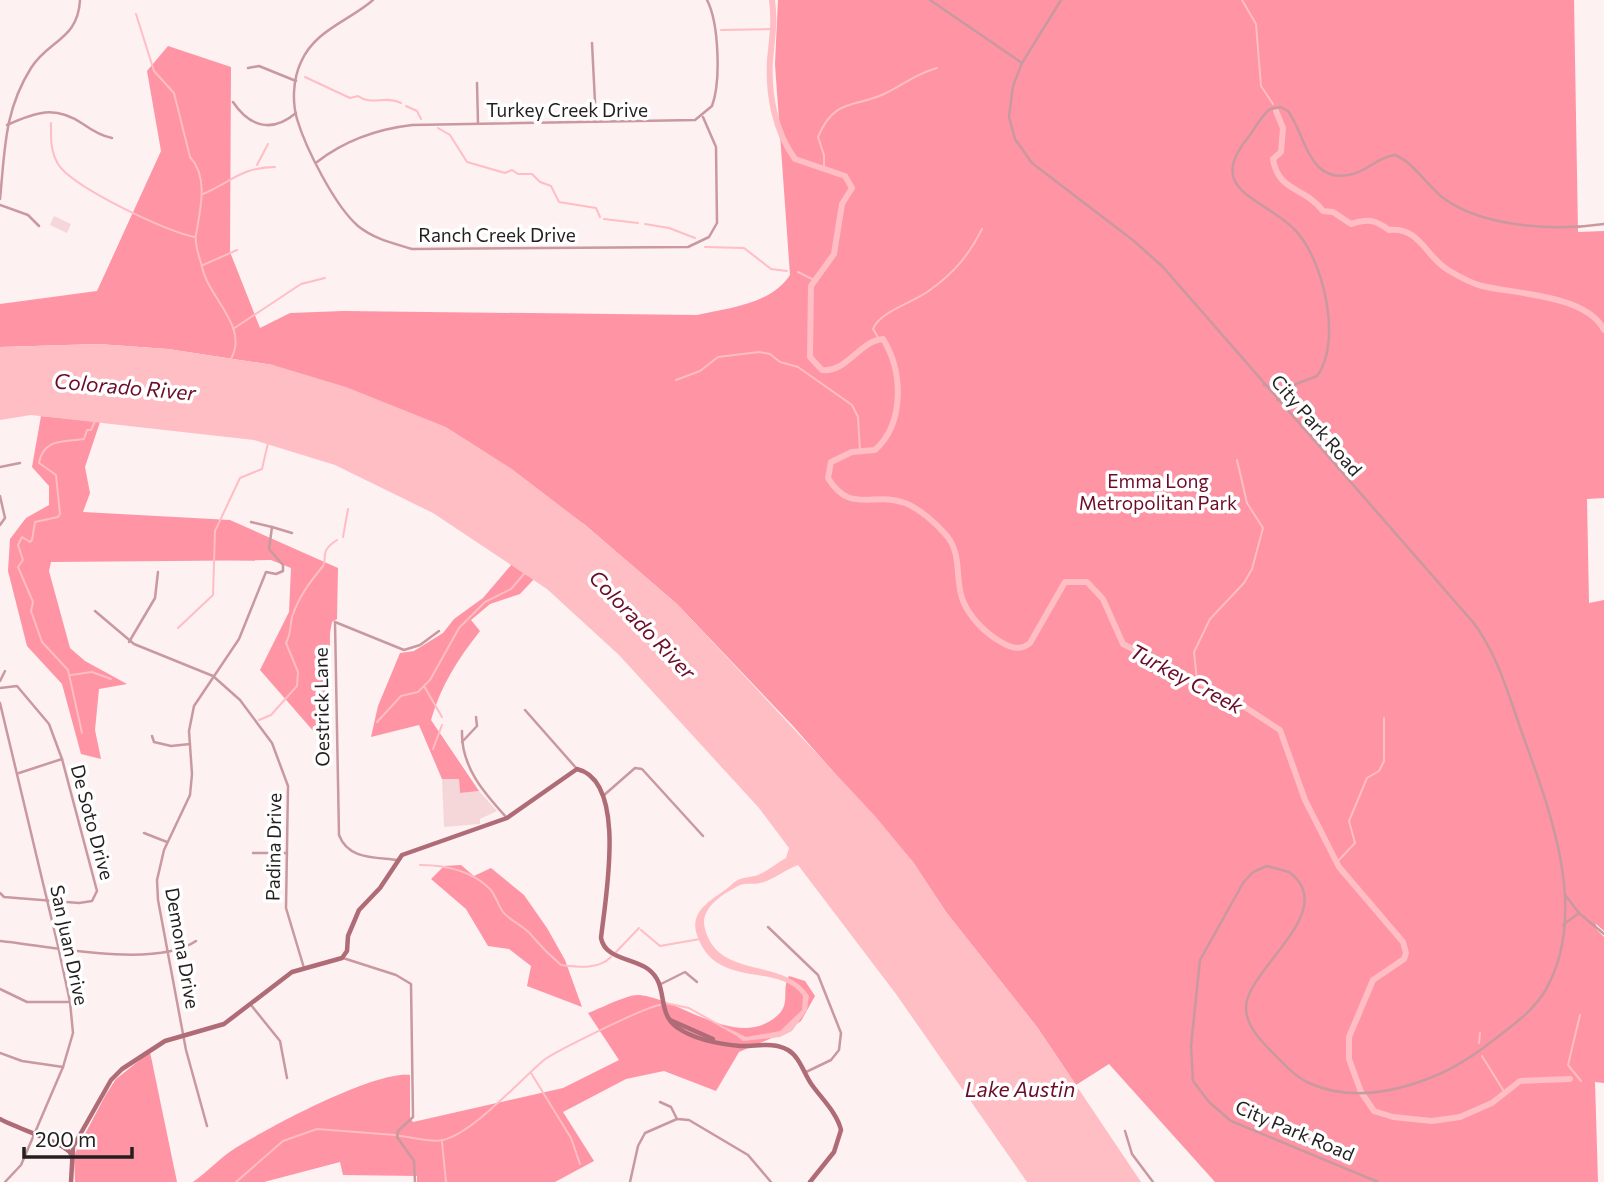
<svg xmlns="http://www.w3.org/2000/svg" width="1604" height="1182" viewBox="0 0 1604 1182" font-family="Commissioner,sans-serif">
	<style>
		.green { fill: #f5d7da }
		.forest { fill: #fe94a4 }
		.water { fill: #ffbdc4 }
		.lines { fill: none; stroke-linecap: round; stroke-linejoin: round }
		.stream { stroke: #ffbdc4; stroke-width: 2 }
		.river { stroke: #ffbdc4; stroke-width: 6 }
		.street { stroke: #c9999f; stroke-width: 2.5 }
		.secondary { stroke: #b06c76; stroke-width: 4.5 }
		.labels { text-anchor: middle; dominant-baseline: central; stroke-width: 7; stroke-linejoin: round; paint-order: stroke }
		.street-label { font-size: 19px; fill: #231f1f; stroke: #fff }
		.park-label { font-size: 19px; fill: #6b0d28; stroke: #fff }
		.water-label { font-size: 21px; font-style: italic; fill: #6b0d28; stroke: #fff }
	</style>
	<rect width="100%" height="100%" fill="#fdf1f2"/>
	<g class="green">
		<polygon points="54,216 71,224 67,233 50,225"/>
		<polygon points="442,779 459,779 460,793 479,791 497,811 480,819 480,824 444,827"/>
	</g>
	<g class="forest">
		<path d="M778,0H1574L1578,232L1604,231V498L1587,499L1589,603L1604,600V931L1596,924V929L1604,937V1083L1595,1082L1598,1182H1215L1109,1064L1076,1085L1037,1027L946,912L913,862L793,726L677,604L584,524L273,365L168,349L98,344L0,347V304L97,291L161,151L147,71L168,46L231,67L230,252L260,328L290,313L343,311L697,315C730,308 771,304 790,275L775,64Z"/>
		<polygon points="41,416 100,422 85,467 90,493 83,512 230,520 338,568 337,619 332,622 330,633 329,749 260,670 289,612 291,568 271,560 51,562 49,571 70,648 85,661 127,684 99,689 95,730 101,759 81,754 62,684 27,646 8,571 10,539 26,518 49,505 49,486 32,467"/>
		<path d="M512,564L534,579L520,594L490,604L471,620L480,631C458,659 441,685 431,720L479,791L460,793L459,779H442L419,725L371,737L378,706L400,653L414,651L443,633L454,619L483,598Z"/>
		<polygon points="461,865 474,876 491,868 524,895 547,928 565,960 582,1007 527,986 531,966 509,949 488,946 466,909 431,879 444,866"/>
		<path d="M789,976L805,981L815,996L801,1021L781,1034L739,1052L716,1091L664,1071L626,1079L563,1112L594,1161L555,1182H417V1176L343,1175L340,1162L264,1182H193C207,1172 218,1160 231,1151C263,1130 375,1070 410,1075V1118L413,1122L563,1088L619,1060L588,1013C599,1009 628,994 639,995C679,998 738,1052 778,1015C791,1003 781,989 789,976Z"/>
		<polygon points="150,1052 177,1182 75,1182 74,1155 105,1096 116,1079"/>
	</g>
	<path class="water" d="M98,344L168,349L273,365L346,387L446,427L512,469L584,524L677,604L876,817L913,862L946,912L1037,1027L1141,1182H1027L896,994L798,865C785,870 771,881 760,883C753,885 745,882 738,886C723,894 699,908 705,929C718,980 785,957 809,996L807,1010L792,1031L780,1037L743,1041L724,1026L746,1037L780,1031L802,1010L803,996C778,961 716,991 697,935C689,912 710,901 725,890C730,887 733,882 738,880C744,877 752,877 758,875C768,871 777,863 786,858L789,848L759,808L619,655L547,589L433,513L335,465L254,440L31,415L0,420V347Z"/>
	<g class="lines">
		<g class="stream">
			<polyline points="1242,0 1256,24 1261,86 1273,104"/>
			<path d="M136,14L154,71L174,93L190,157C209,177 200,211 196,235C194,244 200,258 202,267C209,299 249,326 231,359"/>
			<polyline points="721,30 774,29"/>
			<path d="M305,77L350,98L358,96C371,106 386,95 401,103"/>
			<polyline points="406,106 417,111 421,119"/>
			<path d="M51,123C51,138 50,150 58,164C72,187 169,233 195,237"/>
			<polyline points="438,128 450,135 467,162 505,173 512,170 518,174 532,174 540,182 551,186 559,202 596,208 600,217"/>
			<polyline points="257,165 268,144"/>
			<path d="M824,169V155L818,137C835,96 856,109 888,92C907,82 916,74 937,68"/>
			<path d="M203,194C231,182 242,167 275,167"/>
			<polyline points="604,219 638,223"/>
			<polyline points="645,224 669,228 695,238"/>
			<polyline points="705,247 744,248 771,269 787,271"/>
			<polyline points="203,265 237,250"/>
			<polyline points="798,272 814,280"/>
			<polyline points="233,329 301,284 325,278"/>
			<path d="M879,339L873,329C880,311 915,302 930,290C954,273 969,255 982,229"/>
			<polyline points="676,380 700,371 718,357 759,352 770,354 780,362 798,367 852,405 858,417 860,451"/>
			<polyline points="343,537 348,509"/>
			<polyline points="178,628 213,595 215,531 240,478 262,469 268,443"/>
			<polyline points="71,675 92,672 111,679"/>
			<polyline points="1197,681 1194,652 1210,619 1244,583 1252,569 1263,528 1247,503 1237,460"/>
			<polyline points="424,686 442,717"/>
			<path d="M259,720L271,715L297,686L298,672L286,643C291,634 290,626 292,617C299,596 310,582 323,566C328,559 318,552 337,540"/>
			<polyline points="377,722 401,696 418,692 430,680 459,628 485,602 511,589 524,574"/>
			<path d="M82,733L68,670L42,642L31,611L33,602L18,567L23,560L18,545L22,537L30,542L32,540L35,522L58,517L60,514L56,475L39,463C43,438 65,442 84,439L87,430H91L96,419"/>
			<polyline points="433,749 442,725"/>
			<polyline points="1337,862 1355,843 1349,821 1367,778 1379,771 1384,761 1384,718"/>
			<path d="M420,865C445,865 471,870 490,889C496,896 498,905 503,912C511,922 525,926 532,936C543,949 548,954 561,965C578,967 598,970 611,957"/>
			<polyline points="641,930 660,946 700,939"/>
			<polyline points="616,952 639,928"/>
			<polyline points="665,1003 689,1008 735,1034"/>
			<polyline points="1580,1015 1568,1065 1581,1081"/>
			<polyline points="1479,1043 1480,1033"/>
			<polyline points="1482,1056 1505,1093"/>
			<polyline points="531,1073 571,1138 580,1164"/>
			<path d="M400,1136C413,1137 431,1143 443,1140C473,1133 519,1081 544,1060C554,1052 647,1006 660,1005"/>
			<polyline points="442,1142 446,1182"/>
			<polyline points="236,1182 283,1141 317,1129 395,1135"/>
		</g>
		<g class="river">
			<path d="M772,0C775,21 772,39 770,60C768,94 775,132 795,159L845,176L852,188L842,204L834,254L811,286L810,357L822,370C847,373 859,341 883,339C903,371 905,423 875,450L852,452L831,462L828,478C850,515 874,491 905,503C920,509 937,524 947,536C962,555 955,577 962,598C968,616 985,633 1001,642C1011,648 1020,651 1030,643L1065,582H1087L1103,599L1123,644L1231,698L1280,730L1305,800L1339,867L1403,942L1406,953L1404,959L1373,980L1349,1037V1059L1361,1092L1374,1111L1393,1117L1432,1121L1460,1117L1492,1103L1520,1081L1570,1079"/>
			<path d="M1276,111L1283,128L1281,152L1273,159C1278,192 1305,187 1323,211L1333,212L1351,224C1368,219 1374,219 1389,230C1420,227 1425,256 1448,270C1458,276 1470,283 1482,286C1516,294 1587,295 1604,330"/>
		</g>
		<g class="street">
			<path d="M373,0C349,21 315,30 301,62C293,79 292,102 297,119C306,149 335,206 358,226C374,239 393,243 412,249L688,247L709,237L717,223L716,147L703,117"/>
			<polyline points="930,0 1022,63"/>
			<path d="M1061,0L1022,63L1013,86L1009,117L1015,139L1032,163L1134,241L1163,267L1472,621C1499,655 1510,701 1525,741C1552,816 1589,916 1545,991C1533,1011 1513,1025 1495,1039C1477,1053 1459,1066 1437,1075C1397,1092 1351,1102 1309,1083C1294,1076 1281,1061 1269,1049C1258,1037 1247,1026 1246,1009C1244,970 1342,911 1289,872L1267,866L1253,872L1243,883L1200,960L1191,1046L1193,1081L1209,1102L1231,1121L1378,1182"/>
			<polyline points="592,43 596,122"/>
			<polyline points="248,68 259,66 296,81"/>
			<polyline points="477,83 478,123"/>
			<path d="M233,102C249,126 271,134 296,113"/>
			<path d="M7,125C36,112 55,105 83,124C93,131 101,136 112,138"/>
			<path d="M317,162C344,141 378,129 412,125L695,120L712,106C721,82 719,23 707,0"/>
			<path d="M0,199C5,150 4,111 31,68C48,40 78,40 80,0"/>
			<polyline points="0,205 28,215 39,226"/>
			<path d="M1264,385L1283,389L1317,376C1343,342 1323,257 1294,229C1264,198 1205,191 1247,139C1255,129 1260,117 1270,109L1281,107L1288,111C1306,135 1309,189 1356,173C1370,168 1379,157 1395,155C1413,162 1427,185 1442,197C1482,228 1557,231 1604,224"/>
			<polyline points="1277,400 1283,389"/>
			<polyline points="0,467 20,463"/>
			<polyline points="0,496 5,518 0,525"/>
			<polyline points="251,522 272,527"/>
			<polyline points="95,611 134,644 213,676 240,700 272,743 288,786 286,908 304,968"/>
			<polyline points="129,642 155,598 158,572"/>
			<polyline points="0,681 5,671"/>
			<polyline points="0,688 17,686 49,724 62,759 97,891 92,901 79,903 4,897 0,893"/>
			<polyline points="0,703 58,946 70,1002 73,1033 63,1067 21,1165 5,1182"/>
			<polyline points="525,710 577,769"/>
			<path d="M462,731C461,767 484,793 507,818"/>
			<polyline points="152,736 154,742 171,746 190,744"/>
			<polyline points="462,742 477,726 476,717"/>
			<polyline points="19,773 62,759"/>
			<polyline points="603,796 635,768 642,769 703,836"/>
			<polyline points="144,833 167,842"/>
			<polyline points="253,853 287,853"/>
			<path d="M397,860C373,857 348,859 339,835L335,622L404,650L420,645L439,631"/>
			<polyline points="1566,896 1579,913 1604,934"/>
			<polyline points="1563,925 1579,913"/>
			<polyline points="768,927 818,975 841,1033 839,1050 831,1060 804,1073"/>
			<path d="M0,941C50,946 155,969 196,941"/>
			<polyline points="343,958 396,975 411,984 413,1117 398,1131 397,1137 414,1161 415,1182"/>
			<polyline points="661,984 685,972 697,982"/>
			<polyline points="0,989 27,1002 70,1002"/>
			<polyline points="251,1005 280,1041 287,1078"/>
			<polyline points="0,1053 22,1061 63,1067"/>
			<polyline points="660,1102 671,1107 677,1119 689,1120 748,1155 771,1182"/>
			<polyline points="207,1126 186,1050 158,900 157,880 164,850 190,795 192,774 189,731 194,706 239,639 266,572 276,574 283,571 283,565 269,549 272,527 292,533"/>
			<polyline points="1125,1131 1132,1154 1153,1182"/>
			<polyline points="630,1182 638,1146 645,1133 677,1119"/>
		</g>
		<g class="secondary">
			<polyline points="670,1020 713,1039"/>
			<path d="M0,1119C15,1128 66,1143 71,1154"/>
			<path d="M71,1182L73,1147L111,1080L122,1069L165,1041L224,1024L292,972L342,958L347,951L348,936L359,910L380,888L402,855L507,818L577,769C628,781 605,900 601,938C605,959 632,958 648,969C670,985 655,1013 678,1028C695,1040 719,1044 740,1046C755,1047 773,1041 788,1050C800,1057 804,1074 812,1085C822,1099 837,1113 841,1130L834,1152L810,1182"/>
		</g>
	</g>
	<g class="labels">
		<g class="street-label">
			<text x="567" y="109">Turkey Creek Drive</text>
			<text x="497" y="234">Ranch Creek Drive</text>
			<text transform="translate(1317 425) rotate(49)">City Park Road</text>
			<text transform="translate(321 707) rotate(-91)">Oestrick Lane</text>
			<text transform="translate(93 822) rotate(75)">De Soto Drive</text>
			<text transform="translate(273 847) rotate(-89)">Padina Drive</text>
			<text transform="translate(70 945) rotate(78)">San Juan Drive</text>
			<text transform="translate(183 948) rotate(80)">Demona Drive</text>
			<text transform="translate(1295 1130) rotate(23)">City Park Road</text>
		</g>
		<g class="park-label">
			<text x="1158" y="480">Emma Long<tspan x="1158" dy="22">Metropolitan Park</tspan></text>
		</g>
		<g class="water-label">
			<text transform="translate(125 386) rotate(5)">Colorado River</text>
			<text transform="translate(643 624) rotate(46)">Colorado River</text>
			<text transform="translate(1187 678) rotate(28)">Turkey Creek</text>
			<text x="1020" y="1088">Lake Austin</text>
		</g>
	</g>
	<path d="M24 1147v10h108v-10" fill="none" stroke="#231f1f" stroke-width="3.5"/>
	<text x="35" y="1147" font-size="21" fill="#231f1f" stroke="#ffffff" stroke-width="5" paint-order="stroke">200 m</text>
</svg>
